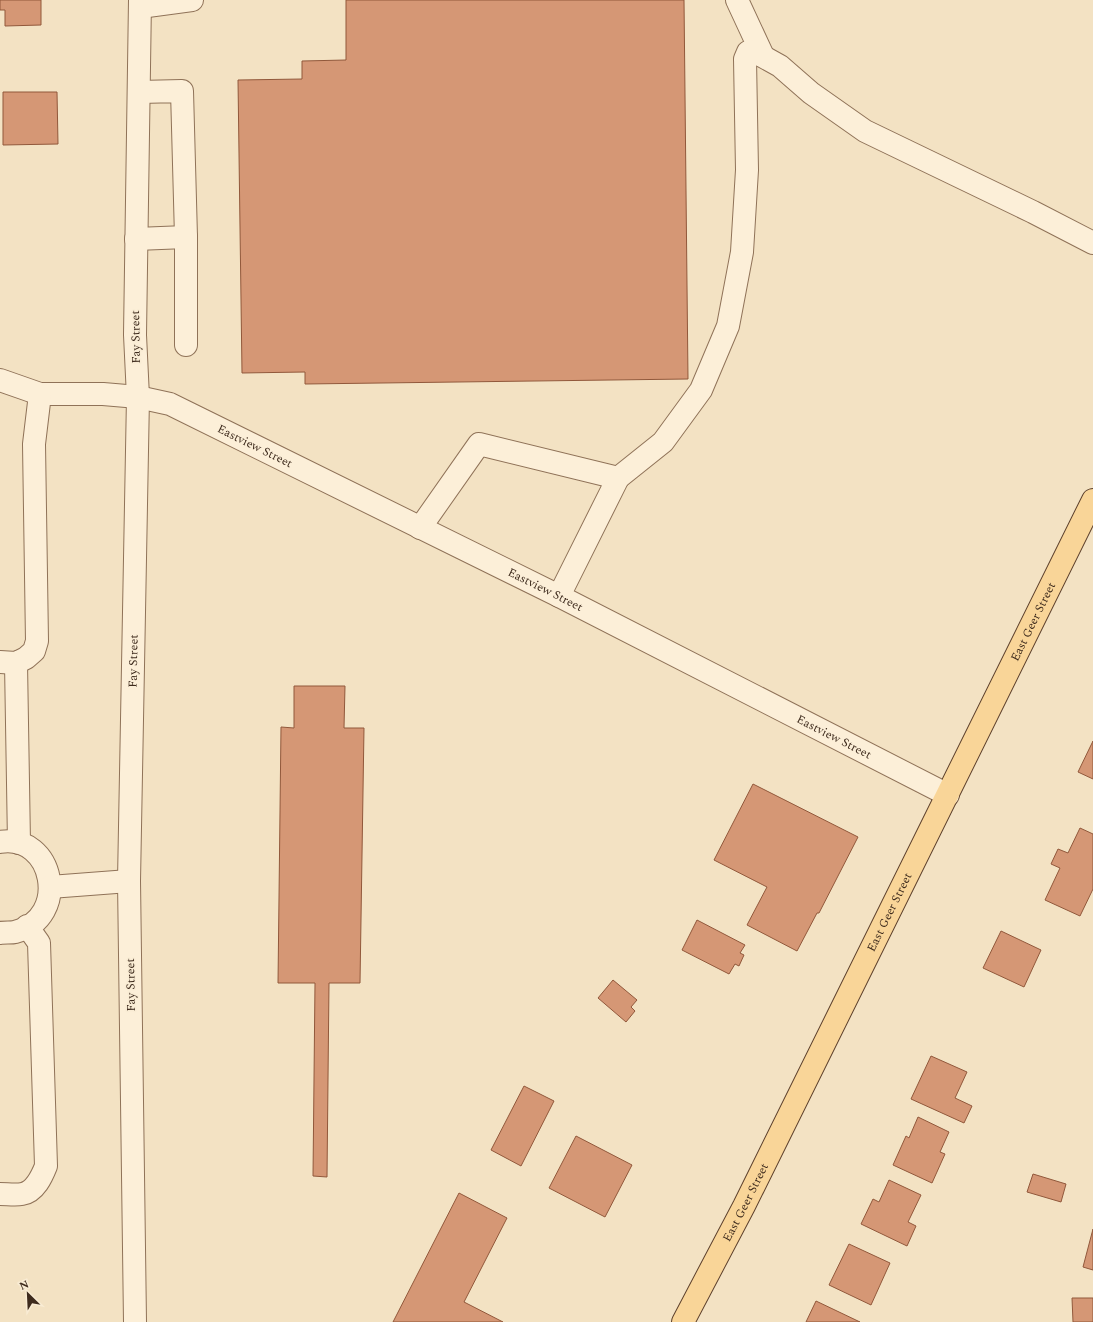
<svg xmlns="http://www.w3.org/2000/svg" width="1093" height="1322" viewBox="0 0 1093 1322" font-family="Spectral,serif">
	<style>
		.building { fill: #d59775; stroke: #91583b }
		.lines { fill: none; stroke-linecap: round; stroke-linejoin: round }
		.minor-casing { stroke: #8f7258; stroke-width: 24 }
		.major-casing { stroke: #5d402c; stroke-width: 24 }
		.minor { stroke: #fcefd8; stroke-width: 22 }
		.major { stroke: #f9d598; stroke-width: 22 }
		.labels { text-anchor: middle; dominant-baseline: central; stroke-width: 3; stroke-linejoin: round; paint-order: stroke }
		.street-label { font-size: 12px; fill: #3e2b1d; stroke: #f9ecd4 }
	</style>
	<rect width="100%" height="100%" fill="#f3e2c3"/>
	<g class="building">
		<polygon points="0,0 41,0 41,25 5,26 5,10 0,10"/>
		<polygon points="346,0 684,0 688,379 305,384 305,372 242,373 238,80 302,79 302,61 346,60"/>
		<polygon points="3,92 57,92 58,144 3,145"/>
		<polygon points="294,686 345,686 344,728 364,728 360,983 329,983 327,1177 313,1176 315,983 278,983 281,727 294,728"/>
		<polygon points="1093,741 1093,779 1078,772"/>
		<polygon points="753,784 858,837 819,913 817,913 797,951 747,925 767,887 714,860"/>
		<polygon points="1080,828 1093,834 1093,889 1080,916 1045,900 1060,868 1051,864 1058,849 1068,853"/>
		<polygon points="697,920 745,945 740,953 744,955 739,966 735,964 729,974 682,950"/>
		<polygon points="1001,931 1041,950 1024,987 983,968"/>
		<polygon points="613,980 637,1000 631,1007 635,1011 626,1022 598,998"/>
		<polygon points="931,1056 967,1072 955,1098 972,1106 964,1123 911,1099"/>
		<polygon points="524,1086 554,1101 521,1166 491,1150"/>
		<polygon points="918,1117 949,1132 940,1152 945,1154 932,1183 893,1165 906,1136 909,1138"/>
		<polygon points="576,1136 632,1165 605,1217 549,1188"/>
		<polygon points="1033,1174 1066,1184 1061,1202 1027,1192"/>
		<polygon points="889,1180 921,1195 908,1222 916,1226 907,1246 861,1224 873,1199 879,1202"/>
		<polygon points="459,1193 507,1218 464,1302 503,1322 393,1322"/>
		<polygon points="1093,1229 1093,1270 1083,1267"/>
		<polygon points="849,1244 890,1263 871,1305 829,1285"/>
		<polygon points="1072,1298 1093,1298 1093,1322 1073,1322"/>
		<polygon points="816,1301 860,1322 806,1322"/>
	</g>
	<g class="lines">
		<defs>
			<g id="minor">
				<polyline points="737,0 763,56"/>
				<polyline points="140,7 192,0"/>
				<polyline points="136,239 186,237 182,91 139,92"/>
				<polyline points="186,345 186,237"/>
				<path id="s1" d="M0,380L40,394H103L138,397L170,404L559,596L948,795"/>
				<polyline points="618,478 663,442 701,390 728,326 742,252 747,170 745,59 748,52 753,51 780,66 811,93 865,131 1033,212 1093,243"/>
				<polyline points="420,528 479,444 618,478 559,596"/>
				<polyline points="0,662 16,663 26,658 34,651 37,641 34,444 40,394"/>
				<polyline points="16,663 19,843"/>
				<path d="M0,842C54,833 71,918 15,932C11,933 5,932 0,933"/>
				<polyline points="50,887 129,881"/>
				<path d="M0,1194C7,1194 16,1195 22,1194C35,1192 42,1176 46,1166L39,943L27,926"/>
				<path id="s2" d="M135,1322L129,881L138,397L135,335L140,0"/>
			</g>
			<g id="major">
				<path id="s3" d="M683,1322L744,1206L1093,500"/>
			</g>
		</defs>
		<use href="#minor" class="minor-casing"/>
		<use href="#major" class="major-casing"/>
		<use href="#minor" class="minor"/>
		<use href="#major" class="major"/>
	</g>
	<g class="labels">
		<g class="street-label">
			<text transform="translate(136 337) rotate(-91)">Fay Street</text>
			<text stroke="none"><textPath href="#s1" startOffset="268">Eastview Street</textPath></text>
			<text stroke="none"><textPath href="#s1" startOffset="592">Eastview Street</textPath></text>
			<text stroke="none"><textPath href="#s3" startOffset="783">East Geer Street</textPath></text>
			<text stroke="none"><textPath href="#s2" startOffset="661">Fay Street</textPath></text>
			<text stroke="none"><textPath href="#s1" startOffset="916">Eastview Street</textPath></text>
			<text stroke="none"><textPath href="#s3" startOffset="459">East Geer Street</textPath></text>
			<text transform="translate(131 985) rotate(-91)">Fay Street</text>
			<text stroke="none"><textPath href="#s3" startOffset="135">East Geer Street</textPath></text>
		</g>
	</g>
	<g transform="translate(28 1294) rotate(336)" stroke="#f9ecd4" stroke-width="3" paint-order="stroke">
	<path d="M0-3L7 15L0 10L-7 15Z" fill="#3e2b1d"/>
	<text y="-6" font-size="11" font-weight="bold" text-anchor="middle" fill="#3e2b1d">N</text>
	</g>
</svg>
